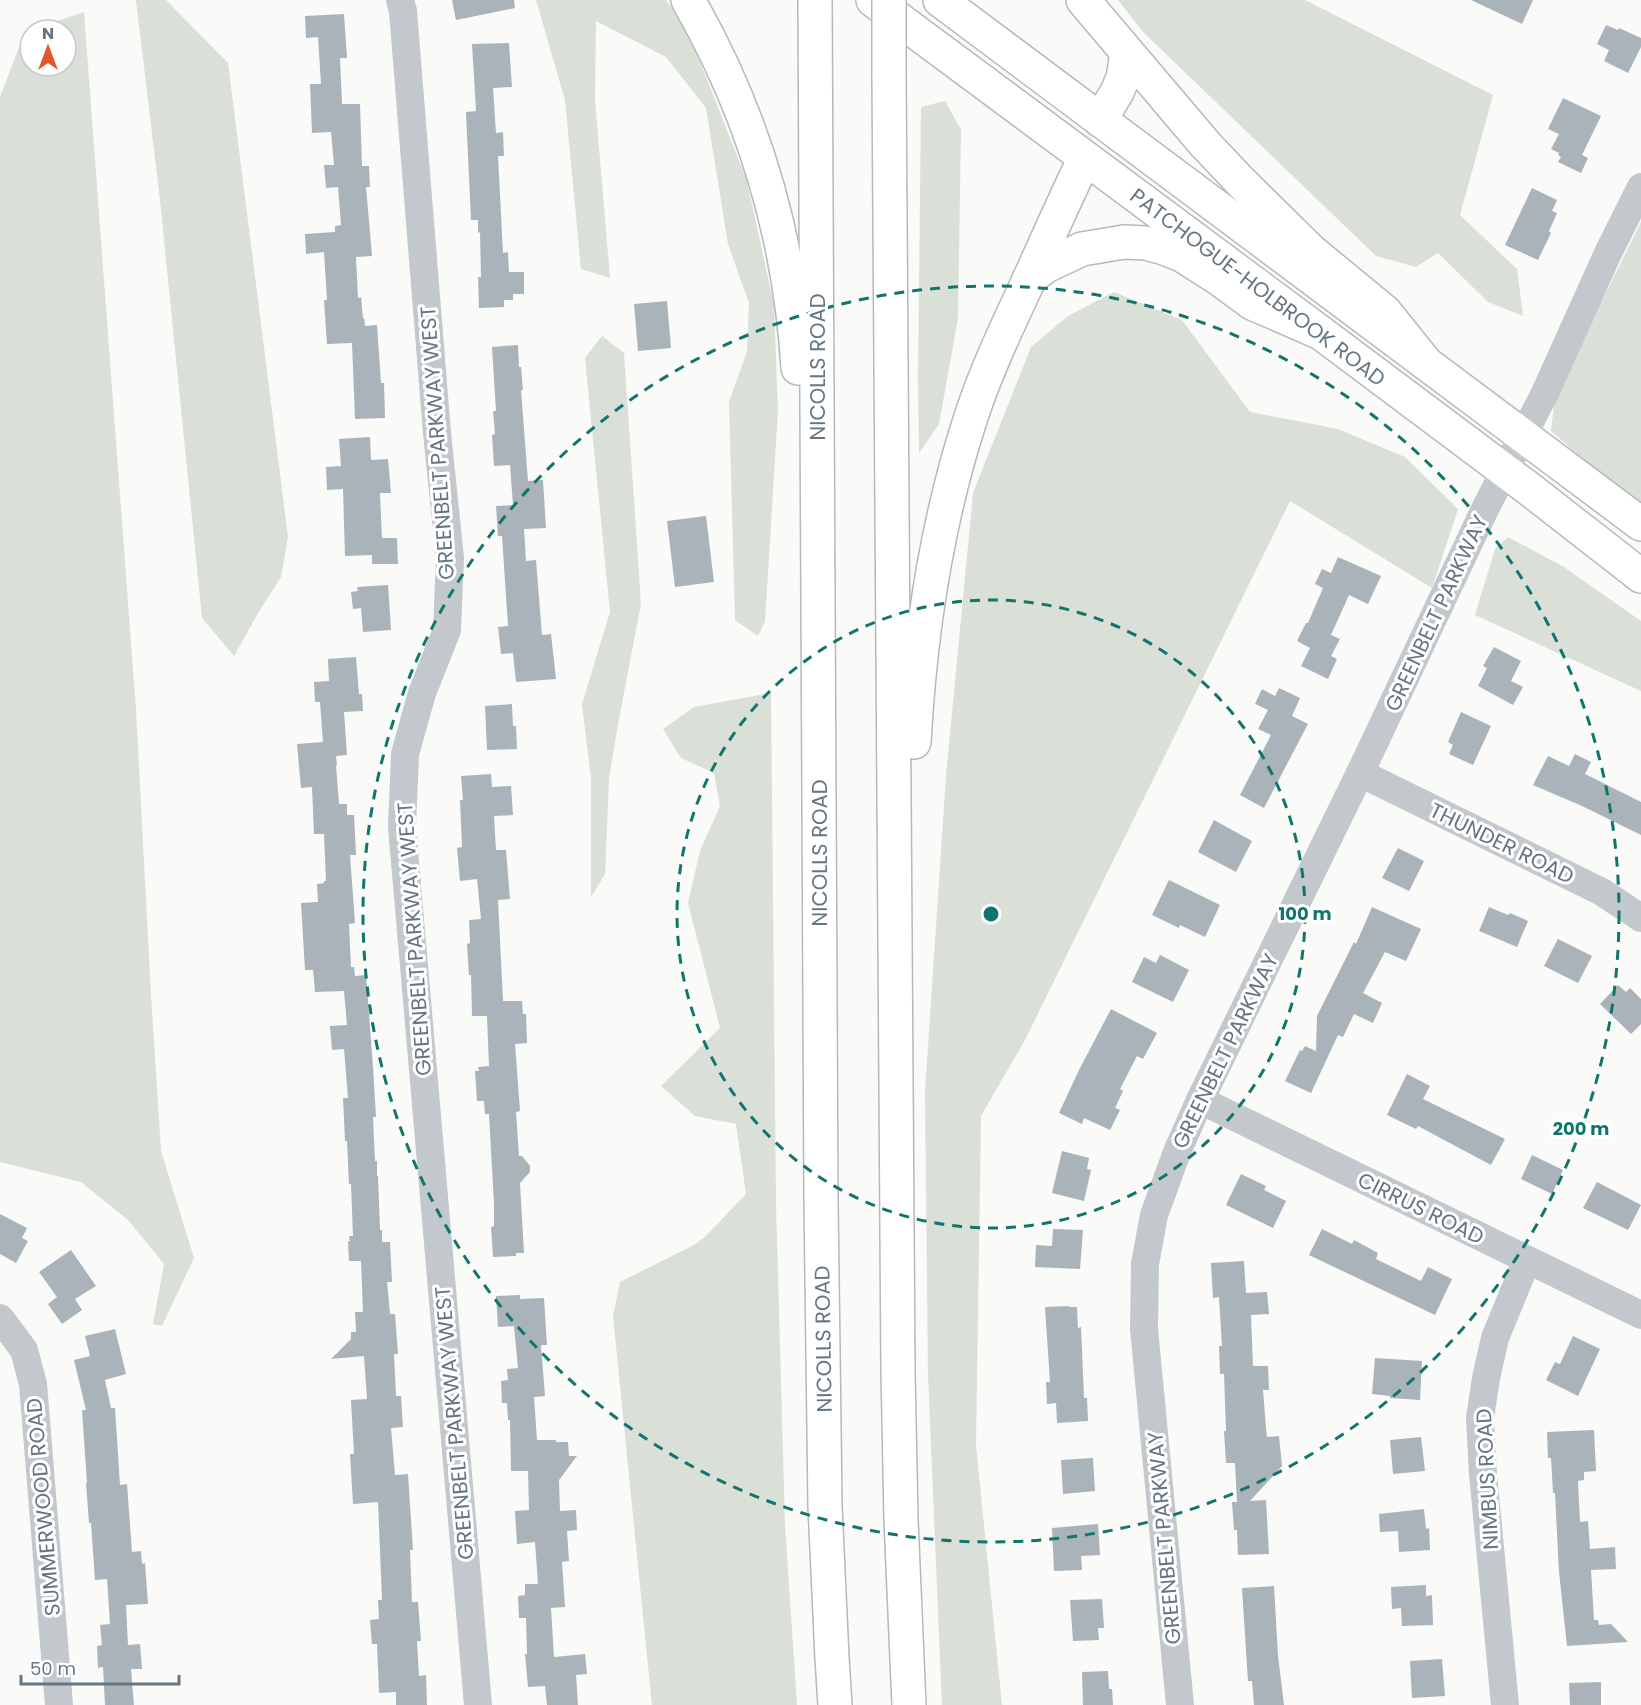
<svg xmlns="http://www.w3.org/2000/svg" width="1641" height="1705" viewBox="0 0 1641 1705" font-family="Poppins,sans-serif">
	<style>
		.green { fill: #dadfd7 }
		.building { fill: #aab3b9 }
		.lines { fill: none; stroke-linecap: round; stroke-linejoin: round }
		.major-casing { stroke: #b5babe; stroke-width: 36 }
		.highway-casing { stroke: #b4b9bd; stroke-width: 36 }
		.minor { stroke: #c3c8cc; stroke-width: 28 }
		.major { stroke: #fff; stroke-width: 33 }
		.highway { stroke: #fff; stroke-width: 33 }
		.highway-bridge-casing { stroke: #b4b9bd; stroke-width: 36; stroke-linecap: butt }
		.highway-bridge { stroke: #fff; stroke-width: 33 }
		.ring { fill: none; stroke: #0f766e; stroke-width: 3; stroke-dasharray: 10 8 }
		.labels { text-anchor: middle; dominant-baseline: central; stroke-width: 6; stroke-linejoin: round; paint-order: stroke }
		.street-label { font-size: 21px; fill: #657683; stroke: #fff }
		.centre { fill: #0f766e; stroke: #fff; stroke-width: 3 }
		.ring-label { font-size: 18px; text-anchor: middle; font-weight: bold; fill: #0f766e; stroke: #fff; stroke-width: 6; stroke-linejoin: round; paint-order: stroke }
	</style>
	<rect width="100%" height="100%" fill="#fafaf8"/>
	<g class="green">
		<polygon points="136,0 166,0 228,63 288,537 281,577 257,615 234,656 202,618 160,200"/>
		<polygon points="536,0 666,0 688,31 747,181 774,305 778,411 765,621 758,636 735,620 729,402 747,351 749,303 728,244 706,108 666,57 596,21 595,99 610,278 581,269 565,100"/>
		<polygon points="1118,0 1305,0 1493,95 1460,215 1517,269 1523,316 1488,302 1438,253 1416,267 1376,256 1143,32"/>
		<polygon points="84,12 136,710 151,995 161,1151 194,1258 162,1326 153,1324 164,1264 128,1220 81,1182 0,1162 0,97 25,32 30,30 30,66 66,66 66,30 31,30"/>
		<polygon points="945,101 961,130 958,318 939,424 919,453 918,378 921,107"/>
		<polygon points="1641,222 1641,509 1551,431 1555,396"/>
		<polygon points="1114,292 1182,320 1250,412 1338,429 1405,457 1458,509 1432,588 1290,501 1025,1040 981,1116 976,1445 1002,1705 942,1705 928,1376 925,1092 946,776 973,493 1031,347 1068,316"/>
		<polygon points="602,336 624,353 641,604 618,724 609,779 605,874 591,897 591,779 582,704 610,612 585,358"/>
		<polygon points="1508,537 1564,567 1641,621 1641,691 1475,615 1495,549"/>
		<polygon points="771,693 776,1205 785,1525 797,1705 652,1705 613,1316 620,1282 694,1245 706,1236 746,1194 736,1124 695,1116 661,1086 720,1028 688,903 700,851 720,806 714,773 681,758 663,729 694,707"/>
	</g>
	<g class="building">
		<polygon points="452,0 514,0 515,8 456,20"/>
		<polygon points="1471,0 1533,0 1522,24"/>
		<polygon points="344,14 347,58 340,58 342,104 360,104 362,166 369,166 370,187 366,187 372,256 356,257 358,298 361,297 363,318 364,318 365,326 377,325 381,383 384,383 385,418 355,419 352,343 327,344 324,300 327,300 324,252 306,254 305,234 335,232 335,226 341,225 338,187 326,188 324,165 334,165 331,132 312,133 310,84 321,84 318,37 306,38 305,16"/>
		<polygon points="1606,25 1618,30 1619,28 1641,38 1641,47 1628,73 1604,61 1609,50 1597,44"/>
		<polygon points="509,43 512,87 493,88 496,133 503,132 504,156 498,156 503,253 508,252 509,272 524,272 524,294 513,294 513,300 504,300 504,307 479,308 478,277 481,277 480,232 478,233 478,220 471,220 466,112 476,111 472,44"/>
		<polygon points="1563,98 1601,116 1582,155 1588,158 1581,173 1558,162 1561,157 1558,155 1559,153 1551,149 1559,134 1548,129"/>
		<polygon points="1532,188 1557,200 1552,211 1557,213 1549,231 1551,233 1538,260 1505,245"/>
		<polygon points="667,301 671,348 638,351 634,304"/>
		<polygon points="518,345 519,367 521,367 523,390 521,390 528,481 543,480 546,528 524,529 526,561 536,560 542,635 551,634 556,679 516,682 513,653 501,654 498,627 508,626 502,536 498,536 496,506 513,505 510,465 494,466 492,435 495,434 493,411 496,411 492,347"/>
		<polygon points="370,437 371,460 388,459 391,493 380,493 382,538 397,538 398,564 372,564 372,555 345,556 343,489 327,490 326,467 341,466 339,439"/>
		<polygon points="706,516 714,582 675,587 667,521"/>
		<polygon points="1338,557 1381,576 1368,604 1349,595 1331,635 1340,639 1331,656 1337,659 1328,679 1301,666 1310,648 1297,641 1306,623 1308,623 1323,588 1315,584 1322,569 1331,573"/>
		<polygon points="388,585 391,630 363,632 361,608 353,609 351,592 358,591 357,587"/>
		<polygon points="1494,647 1521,661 1511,681 1523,687 1513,705 1478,686 1487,668 1483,666"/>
		<polygon points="356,657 359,694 362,694 363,711 344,712 347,755 336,756 337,765 336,765 339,804 347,804 347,815 354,815 356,855 350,855 355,923 349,924 351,967 354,967 355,976 366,975 373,1067 376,1117 373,1117 375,1161 377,1161 377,1176 378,1176 380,1230 382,1230 382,1242 390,1242 392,1282 387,1282 390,1314 395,1314 398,1354 394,1354 396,1396 401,1396 403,1427 391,1428 395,1475 408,1474 413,1550 410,1550 412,1602 418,1602 421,1641 417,1641 419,1676 426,1675 427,1705 396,1705 396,1692 379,1693 377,1644 372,1644 370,1620 379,1619 378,1600 382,1600 378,1502 353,1504 350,1454 354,1454 351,1400 367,1399 364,1356 331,1359 351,1339 351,1332 356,1332 355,1312 363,1312 361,1261 349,1261 348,1241 350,1241 349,1236 353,1236 351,1184 349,1184 347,1141 345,1141 343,1098 348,1098 344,1049 332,1050 330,1026 347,1025 344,991 315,992 313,970 305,970 301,903 318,902 317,884 324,883 324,881 326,881 324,834 314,834 312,787 301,788 297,744 323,742 320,702 315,702 314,682 329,681 328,659"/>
		<polygon points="1279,688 1300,698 1292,716 1308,724 1264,808 1240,795 1271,735 1258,729 1268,710 1255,704 1262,689 1275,696"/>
		<polygon points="512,704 513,726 516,726 517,749 487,750 485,706"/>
		<polygon points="1461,712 1491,726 1473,765 1449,754 1453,745 1448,742"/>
		<polygon points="1575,754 1591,762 1585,774 1641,802 1641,835 1582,806 1533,785 1548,756 1569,766"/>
		<polygon points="491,774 492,787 511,786 513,815 494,816 496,850 506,850 510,899 498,900 503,1001 522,1001 523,1014 526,1014 527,1043 515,1044 520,1111 516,1112 519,1156 522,1156 530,1166 530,1172 520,1183 524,1253 516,1253 516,1256 493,1257 491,1227 494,1226 494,1204 489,1114 485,1114 484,1101 477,1101 475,1071 479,1071 478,1067 489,1066 487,1016 472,1016 471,975 469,975 467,944 470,943 469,920 481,919 477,879 460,881 457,848 462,847 460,800 463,800 461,776"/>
		<polygon points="1214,820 1252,841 1236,872 1198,852"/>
		<polygon points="1398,848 1424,861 1409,891 1382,878"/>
		<polygon points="1169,880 1220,905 1205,937 1180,925 1179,928 1152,915"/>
		<polygon points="1372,907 1421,929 1406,961 1385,952 1363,993 1382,1003 1373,1023 1354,1014 1343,1037 1338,1035 1311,1093 1285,1081 1300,1050 1302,1051 1305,1046 1316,1051 1317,1016 1354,942 1356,944"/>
		<polygon points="1489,907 1508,915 1510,913 1528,921 1517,947 1479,931"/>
		<polygon points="1558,939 1592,956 1578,983 1544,966"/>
		<polygon points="1160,955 1189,970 1173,1002 1132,982 1144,957 1156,963"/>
		<polygon points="1618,985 1626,992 1630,988 1641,999 1641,1024 1631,1034 1600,1004"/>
		<polygon points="1111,1009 1157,1033 1143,1059 1137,1056 1120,1089 1123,1091 1115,1108 1120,1110 1110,1130 1084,1118 1082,1124 1059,1113 1079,1070"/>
		<polygon points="1407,1074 1430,1086 1423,1099 1505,1139 1491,1165 1418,1126 1416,1129 1387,1115"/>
		<polygon points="1062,1151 1089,1158 1087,1169 1091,1170 1084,1201 1052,1193"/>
		<polygon points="1532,1155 1563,1170 1552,1194 1521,1179"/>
		<polygon points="1241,1174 1266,1186 1264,1190 1286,1201 1273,1228 1226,1205"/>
		<polygon points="1597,1182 1641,1205 1628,1230 1583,1208"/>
		<polygon points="0,1214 27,1228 22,1238 28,1241 16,1263 0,1254"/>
		<polygon points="1053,1229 1083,1230 1080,1269 1035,1267 1036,1245 1052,1246"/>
		<polygon points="1322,1229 1352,1244 1354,1240 1378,1253 1376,1259 1421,1281 1428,1267 1452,1279 1435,1315 1309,1255"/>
		<polygon points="71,1250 96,1286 75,1299 82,1310 62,1324 48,1304 57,1297 39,1272"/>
		<polygon points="1244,1261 1246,1293 1267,1292 1269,1314 1251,1315 1253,1366 1268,1366 1269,1390 1263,1390 1266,1428 1267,1437 1279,1436 1282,1466 1250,1501 1266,1500 1269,1554 1238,1555 1237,1530 1234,1530 1232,1502 1237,1502 1235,1463 1226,1463 1224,1431 1226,1431 1224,1374 1220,1374 1219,1346 1222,1346 1219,1297 1213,1298 1211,1263"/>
		<polygon points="520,1295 520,1299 544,1298 547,1345 541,1345 545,1396 534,1397 537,1440 556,1440 556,1442 568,1442 569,1456 577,1456 559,1480 560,1511 576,1510 577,1530 567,1531 569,1561 562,1562 565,1607 551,1608 554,1657 585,1654 587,1674 576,1675 578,1705 547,1705 545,1686 528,1687 525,1654 527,1654 526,1618 519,1618 518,1596 525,1595 525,1584 538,1584 535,1542 517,1544 515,1511 529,1510 528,1471 511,1471 510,1420 508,1420 507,1403 502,1403 501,1381 508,1380 507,1369 518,1368 514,1326 498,1327 496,1296"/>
		<polygon points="1069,1306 1069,1307 1077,1307 1078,1328 1081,1327 1084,1398 1087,1398 1088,1421 1057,1423 1056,1403 1047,1404 1046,1382 1050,1382 1045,1307"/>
		<polygon points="115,1329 126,1374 105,1380 111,1408 115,1408 120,1485 127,1484 132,1552 141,1551 142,1564 145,1563 148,1604 126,1605 128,1645 140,1644 142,1669 131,1669 134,1705 105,1705 103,1667 98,1668 97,1646 102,1645 100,1625 110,1624 107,1579 95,1580 91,1523 89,1523 86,1483 87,1483 82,1410 86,1410 74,1360 90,1356 85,1336"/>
		<polygon points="1573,1336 1600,1349 1578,1396 1546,1380 1555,1362 1560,1364"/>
		<polygon points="1375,1358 1422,1361 1420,1400 1390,1398 1390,1396 1372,1394"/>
		<polygon points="1594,1430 1596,1471 1584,1472 1584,1480 1578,1481 1580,1522 1588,1521 1590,1549 1615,1547 1616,1569 1591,1570 1594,1620 1598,1620 1599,1625 1611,1624 1628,1642 1567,1646 1559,1572 1555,1493 1553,1493 1551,1458 1548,1458 1547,1432"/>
		<polygon points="1421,1437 1425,1471 1393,1474 1390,1440"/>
		<polygon points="1093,1458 1095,1491 1063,1494 1061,1460"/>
		<polygon points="1424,1509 1426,1529 1429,1528 1430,1550 1399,1552 1398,1531 1380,1532 1379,1514"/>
		<polygon points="1098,1524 1100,1555 1081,1556 1082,1570 1054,1571 1052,1528"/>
		<polygon points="1426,1585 1426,1596 1432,1595 1433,1625 1402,1626 1401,1608 1392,1609 1391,1587"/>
		<polygon points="1274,1586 1278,1656 1284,1705 1254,1705 1252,1681 1248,1681 1242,1588"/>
		<polygon points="1102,1599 1104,1628 1098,1628 1099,1640 1073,1641 1070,1600"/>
		<polygon points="1442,1659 1445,1696 1412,1698 1410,1661"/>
		<polygon points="1108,1671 1109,1689 1112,1689 1113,1705 1083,1705 1082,1672"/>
		<polygon points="1601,1682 1601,1705 1570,1705 1569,1683"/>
	</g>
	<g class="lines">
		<defs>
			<g id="major">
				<polyline points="873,0 1321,333 1528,488 1641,576"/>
				<polyline points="940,0 1641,524"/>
			</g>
			<g id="highway">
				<path d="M688,0C754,115 790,236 798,368"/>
				<polyline points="815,0 821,1200 825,1506 832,1658 835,1705"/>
				<polyline points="1083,0 1205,144 1240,181 1311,251 1385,312 1426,363"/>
				<polyline points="889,74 898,1372 901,1520 909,1705"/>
				<polyline points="1100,120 1117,92 1123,78 1127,53"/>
				<polyline points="1029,279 1046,266 1082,249 1124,242 1146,243 1164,248 1182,255 1218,278 1252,303 1321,333"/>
				<path d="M914,742C920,633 936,525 970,420C985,373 1007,327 1028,282C1047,240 1065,199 1085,158"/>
			</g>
		</defs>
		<use href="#major" class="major-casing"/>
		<use href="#highway" class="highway-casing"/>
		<g class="minor">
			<polyline points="400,0 403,11 437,433 450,558 447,630 422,693 405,754 402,827 478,1705"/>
			<polyline points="1360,773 1602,892 1641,918"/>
			<polyline points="1200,1100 1641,1315"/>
			<polyline points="0,1318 24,1350 33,1384 59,1705"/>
			<polyline points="1180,1705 1144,1329 1145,1264 1154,1215 1177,1152 1200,1100 1360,773 1485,509 1545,393 1608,253 1641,187"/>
			<polyline points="1505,1705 1483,1474 1480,1418 1486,1378 1495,1338 1527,1260"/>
		</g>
		<use href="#major" class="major"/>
		<use href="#highway" class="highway"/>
		<defs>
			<polyline id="highway-bridge" points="889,0 889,74"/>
		</defs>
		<use href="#highway-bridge" class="highway-bridge-casing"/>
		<use href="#highway-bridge" class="highway-bridge"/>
	</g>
	<g class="ring">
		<circle cx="991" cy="914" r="314"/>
		<circle cx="991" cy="914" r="628"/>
	</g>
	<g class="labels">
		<g class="street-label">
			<text transform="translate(1258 287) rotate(37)">PATCHOGUE-HOLBROOK ROAD</text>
			<text transform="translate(817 367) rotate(-90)">NICOLLS ROAD</text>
			<text transform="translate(437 443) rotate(-94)">GREENBELT PARKWAY WEST</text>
			<text transform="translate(1436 613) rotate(-65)">GREENBELT PARKWAY</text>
			<text transform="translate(1502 843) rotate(26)">THUNDER ROAD</text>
			<text transform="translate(819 853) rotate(-90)">NICOLLS ROAD</text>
			<text transform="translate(414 939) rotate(-94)">GREENBELT PARKWAY WEST</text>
			<text transform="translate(1225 1051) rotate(-64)">GREENBELT PARKWAY</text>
			<text transform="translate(1421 1208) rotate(26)">CIRRUS ROAD</text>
			<text transform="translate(823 1339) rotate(-91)">NICOLLS ROAD</text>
			<text transform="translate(454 1423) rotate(-95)">GREENBELT PARKWAY WEST</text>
			<text transform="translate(1487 1479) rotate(-93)">NIMBUS ROAD</text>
			<text transform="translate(43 1507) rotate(-95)">SUMMERWOOD ROAD</text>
			<text transform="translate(1164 1538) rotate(-95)">GREENBELT PARKWAY</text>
		</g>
	</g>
	<circle cx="991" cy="914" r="9" class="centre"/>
	<g class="ring-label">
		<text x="1305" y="920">100 m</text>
		<text x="1581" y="1135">200 m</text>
	</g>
	<g transform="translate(48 48)"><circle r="28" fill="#ffffff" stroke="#c1c8cd" stroke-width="1.5"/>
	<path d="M0-4.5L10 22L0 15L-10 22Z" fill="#e4572e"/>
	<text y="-9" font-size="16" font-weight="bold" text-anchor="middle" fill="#657683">N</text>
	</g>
	<path d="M21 1675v9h158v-9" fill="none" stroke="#657683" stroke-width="3"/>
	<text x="30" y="1675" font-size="18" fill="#657683" stroke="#ffffff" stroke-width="4.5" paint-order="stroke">50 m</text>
</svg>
